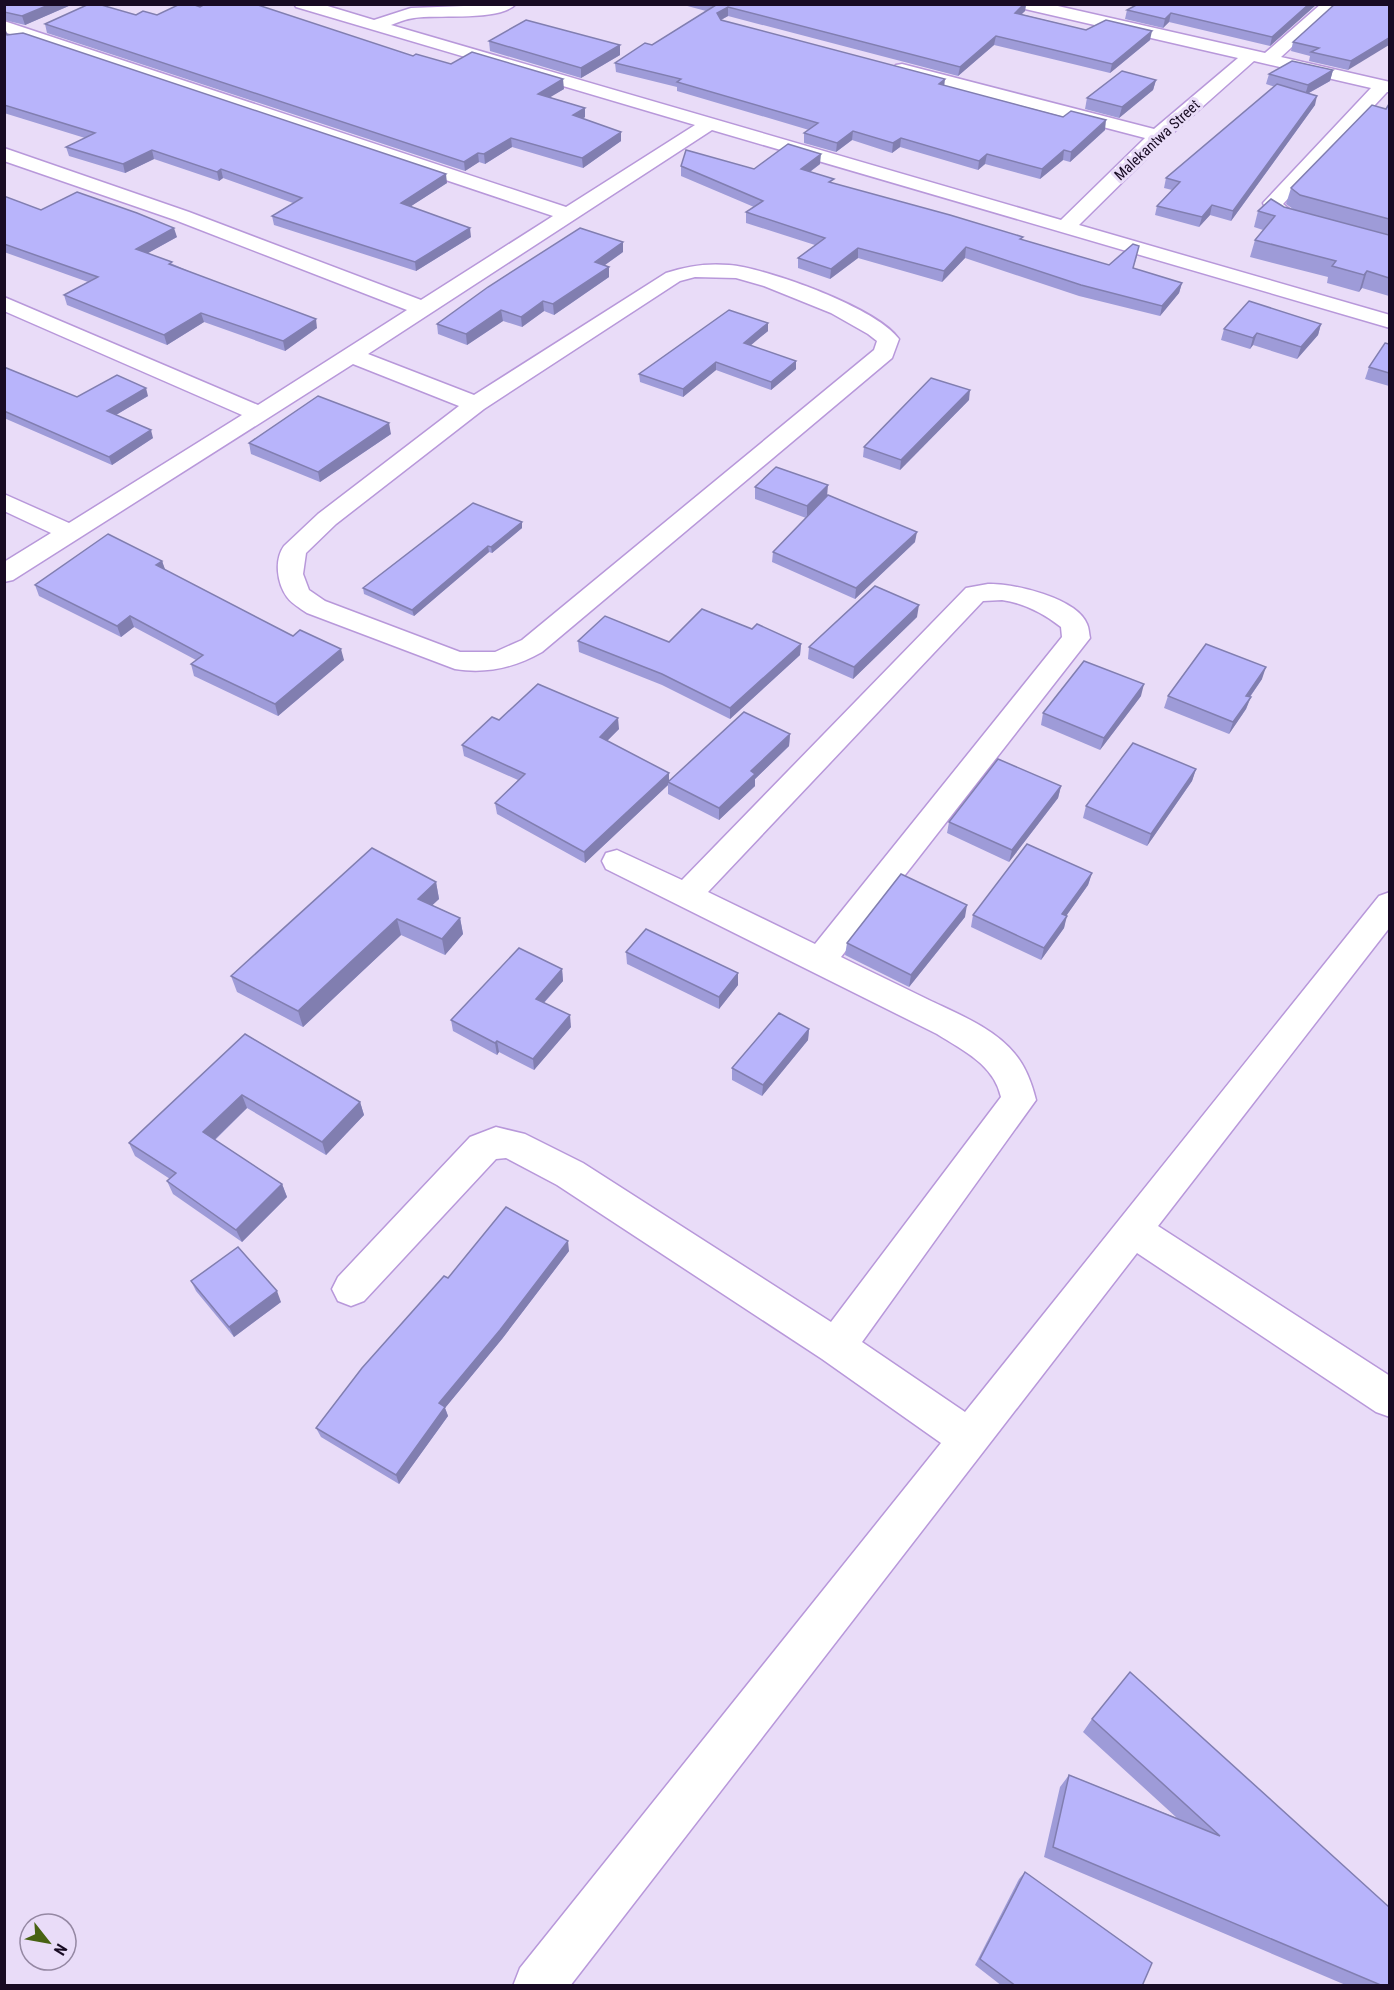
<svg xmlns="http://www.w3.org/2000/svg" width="1394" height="1990" viewBox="0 0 1394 1990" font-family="'Roboto Condensed',sans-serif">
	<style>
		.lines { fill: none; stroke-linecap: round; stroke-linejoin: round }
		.minor-casing { stroke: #b898da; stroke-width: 3 }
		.minor { fill: #fff; fill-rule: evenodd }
		.wall { fill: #9e9bd8 }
		.shaded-wall { fill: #817eb0 }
		.building { fill: #b8b4fb; stroke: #817eb0; stroke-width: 1.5 }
		.labels { text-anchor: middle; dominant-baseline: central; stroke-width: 6; stroke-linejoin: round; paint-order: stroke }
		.far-street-label { font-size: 15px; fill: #180b23; stroke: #e9dcf8 }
	</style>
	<rect width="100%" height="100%" fill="#e9dcf8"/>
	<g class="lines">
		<defs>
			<g id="minor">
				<path d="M294,4H321L374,20L411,8L516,4C499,22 439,14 414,18C406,19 399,22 391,25L1061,220L1145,138L896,73L893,69L896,65L902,64L1154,129L1238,58L1025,9L1017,4H1049L1265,53L1321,4H1339L1281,57L1390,82V92H1387L1283,204L1294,213L1390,239V251L1280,221L1268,213L1263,203L1371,88L1254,61L1165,140L1079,225L1390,315V328L712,130L368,354L474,395L666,273C687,266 706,263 729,265C767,268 877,308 899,339L892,358L542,652C514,668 486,674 455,669L307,613C300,608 292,604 287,597C277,583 274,560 284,546L318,514L459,406L353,364L13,580L4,582V562L51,533L4,511V494L69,523L242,415L4,311V297L258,405L407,310L175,220L4,161V148L189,212L421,300L553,216L4,32V21L566,207L695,125L296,7ZM695,277L736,278L764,286L831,313L868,334L877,341L874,350L522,640L495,652H460L325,601L309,590L303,574L306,553L336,524L484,409L680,281Z"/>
				<path d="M988,584C1013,583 1077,598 1087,624C1089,628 1089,634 1090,638L841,957C870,971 900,986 929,1000C958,1014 994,1028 1015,1054C1026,1067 1032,1084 1036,1100L862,1342L965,1412L1379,896L1390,892V927L1158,1226L1390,1376V1417L1376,1412L1137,1253L570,1986H513L520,1968L941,1443L822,1359L557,1185L506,1158L496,1159L364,1301L351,1306L338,1301L332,1289L338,1277L470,1137L496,1127L525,1134L583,1163L831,1322L1001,1097C994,1065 964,1051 937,1034L606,869L602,861L606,853L617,850L682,880L966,588ZM1002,600C1024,603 1043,613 1061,627L1062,637L815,944L708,892L983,601Z"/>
			</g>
		</defs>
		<use href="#minor" class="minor-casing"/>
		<use href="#minor" class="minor"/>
	</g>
	<g class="wall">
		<polygon points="4,4 71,4 71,5 25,25 4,20"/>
		<polygon points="680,4 1026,4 1025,11 1021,14 1086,30 1150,40 1110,73 994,45 958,76 728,16 721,20 945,86 1105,130 1070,162 1063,160 1040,179 985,164 978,170 900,147 892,153 852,140 836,152 804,143 804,133 809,130 677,91 677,87 616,72 615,63 652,45 706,11"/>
		<polygon points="1317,4 1270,46 1169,22 1163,28 1125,19 1127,10"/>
		<polygon points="1389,4 1348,70 1309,61 1310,56 1291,51 1293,42"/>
		<polygon points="200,7 413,56 564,89 549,97 585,108 585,117 583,119 621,141 583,168 512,147 485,164 479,162 465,171 47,33 45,24 136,15 157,15"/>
		<polygon points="4,28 7,35 447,183 411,206 471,237 416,271 274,225 272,216 293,203 223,178 219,181 154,159 125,173 69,156 66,147 85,138 4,113"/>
		<polygon points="489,41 620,45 620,55 581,78 490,51"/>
		<polygon points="1333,70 1330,81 1309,93 1315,105 1231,221 1210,215 1199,227 1155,215 1157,206 1172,190 1164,188 1166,178 1275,87 1266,84 1269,74"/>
		<polygon points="1156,80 1153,90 1119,118 1085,109 1087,98"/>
		<polygon points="1389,104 1389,296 1362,288 1359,292 1327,283 1328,277 1250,257 1255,240 1263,230 1254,227 1258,211 1284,207 1293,209 1286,204 1291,188 1386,109"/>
		<polygon points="820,164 810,172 833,183 1023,240 1109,265 1137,256 1133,268 1182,283 1179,293 1160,316 1079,296 965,258 942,282 858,258 830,279 798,268 798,258 815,245 746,223 746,212 754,207 681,176 681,166 754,169"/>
		<polygon points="4,196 41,210 177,237 148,253 317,328 285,351 204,322 167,345 67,305 64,295 88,282 4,252"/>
		<polygon points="623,252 605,265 609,267 609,277 554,315 544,311 522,327 503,321 467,345 438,334 437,324"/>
		<polygon points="768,323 768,331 750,345 796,369 771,390 716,370 683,397 640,382 639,374"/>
		<polygon points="1321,324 1318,335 1297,359 1253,345 1250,349 1221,340 1224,329"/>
		<polygon points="1389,344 1389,386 1365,379 1369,367"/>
		<polygon points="4,367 77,397 148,396 116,415 153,438 112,465 4,418"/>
		<polygon points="969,400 900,470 863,457 864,447"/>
		<polygon points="391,434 320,482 251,454 249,443"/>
		<polygon points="755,487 828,495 915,542 855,599 772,562 773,552 806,518 755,499"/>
		<polygon points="522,522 522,528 492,553 489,552 414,616 364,594 363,588"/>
		<polygon points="162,561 165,570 293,636 344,660 278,716 194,676 191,664 196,660 134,627 121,637 39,596 35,585"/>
		<polygon points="917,617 853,679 808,659 809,647"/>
		<polygon points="752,629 801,644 800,655 730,719 662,685 579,652 578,641 669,642"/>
		<polygon points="1262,679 1250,697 1246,709 1229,734 1164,708 1168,696"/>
		<polygon points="1141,696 1100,750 1041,725 1043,713"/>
		<polygon points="499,720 619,729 607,741 669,780 790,734 789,746 755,779 755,786 719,820 668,794 668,785 585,863 497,814 495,803 518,780 464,756 462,745"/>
		<polygon points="1196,769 1192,781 1147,846 1083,818 1086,806"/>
		<polygon points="1061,786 1058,798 1009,862 947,833 949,822"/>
		<polygon points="1092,873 1088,885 1066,916 1064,928 1041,960 971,927 973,915"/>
		<polygon points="436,882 439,899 432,905 460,918 463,934 445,955 401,935 303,1027 237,992 231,976"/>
		<polygon points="965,917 909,987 845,955 847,943"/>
		<polygon points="626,952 738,973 738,985 719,1009 627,964"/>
		<polygon points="562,969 563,981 544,1003 571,1027 534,1070 499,1052 497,1055 453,1031 451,1020"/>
		<polygon points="809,1029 808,1040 762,1096 732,1080 732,1068"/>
		<polygon points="245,1034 360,1102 364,1115 326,1155 247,1108 215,1140 282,1184 287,1197 242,1242 173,1194 167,1181 170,1179 135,1156 129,1143"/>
		<polygon points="569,1251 502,1339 445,1408 448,1416 399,1484 321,1437 316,1428 448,1278"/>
		<polygon points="191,1281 281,1302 234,1337 196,1291"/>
		<polygon points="1092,1719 1389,1986 1348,1986 1044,1857 1060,1787 1069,1775 1177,1818 1083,1732"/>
		<polygon points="1025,1872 1142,1986 1002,1986 975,1965 1019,1879"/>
	</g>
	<g class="shaded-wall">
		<polygon points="51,4 71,5 25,25 22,16"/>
		<polygon points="1024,4 1026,4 1025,11 1014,22 1015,13"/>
		<polygon points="1309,4 1317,4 1270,46 1272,37"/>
		<polygon points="728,7 728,16 717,22 717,13"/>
		<polygon points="1171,13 1169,22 1163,28 1165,19"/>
		<polygon points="1152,31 1150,40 1110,73 1112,64"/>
		<polygon points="996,36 994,45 958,76 960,67"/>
		<polygon points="1389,38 1389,45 1348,70 1351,61"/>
		<polygon points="620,45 620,55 581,78 581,68"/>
		<polygon points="1333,70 1330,81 1305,95 1308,85"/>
		<polygon points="563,79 564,89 539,104 538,94"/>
		<polygon points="945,79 944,88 939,84"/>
		<polygon points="1156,80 1153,90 1119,118 1122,107"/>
		<polygon points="1317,96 1315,105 1231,221 1233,211"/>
		<polygon points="585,108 585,117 573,124 573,115"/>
		<polygon points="1106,120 1105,130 1070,162 1071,152"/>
		<polygon points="853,131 852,140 836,152 837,143"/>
		<polygon points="621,132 621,141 583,168 582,158"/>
		<polygon points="511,138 512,147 485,164 484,154"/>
		<polygon points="901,138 900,147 892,153 893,143"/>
		<polygon points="152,150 154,159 125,173 123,164"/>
		<polygon points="1064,150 1063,160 1040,179 1042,169"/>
		<polygon points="478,153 479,162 465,171 464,162"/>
		<polygon points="821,154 820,164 800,179 801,169"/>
		<polygon points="987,154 985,164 978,170 979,161"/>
		<polygon points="221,169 223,178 219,181 217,172"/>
		<polygon points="446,174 447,183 402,212 401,203"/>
		<polygon points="1212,205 1210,215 1199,227 1202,217"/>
		<polygon points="174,228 177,237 139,258 136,249"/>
		<polygon points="470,228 471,237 416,271 415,262"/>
		<polygon points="623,242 623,252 595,272 595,262"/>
		<polygon points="966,247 965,258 942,282 944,271"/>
		<polygon points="858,248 858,258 830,279 831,269"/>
		<polygon points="609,267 609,277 554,315 553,304"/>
		<polygon points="1367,271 1362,288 1359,292 1364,275"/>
		<polygon points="1182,283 1179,293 1160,316 1162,306"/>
		<polygon points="543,301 544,311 522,327 521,317"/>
		<polygon points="501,310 503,321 467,345 466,334"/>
		<polygon points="201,313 204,322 167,345 164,335"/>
		<polygon points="316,319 317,328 285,351 283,341"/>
		<polygon points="768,323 768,331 744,351 744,343"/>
		<polygon points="1321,324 1318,335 1297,359 1301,347"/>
		<polygon points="1257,333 1253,345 1250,349 1253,338"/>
		<polygon points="796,361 796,369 771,390 771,382"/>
		<polygon points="716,362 716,370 683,397 683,389"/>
		<polygon points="146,388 148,396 109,419 107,411"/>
		<polygon points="970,390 969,400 900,470 901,460"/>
		<polygon points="389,423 391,434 320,482 318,472"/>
		<polygon points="151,430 153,438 112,465 109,457"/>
		<polygon points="828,485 827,497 807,518 807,506"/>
		<polygon points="522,522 522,528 492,553 491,547"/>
		<polygon points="917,532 915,542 855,599 856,588"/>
		<polygon points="488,546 489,552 414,616 412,610"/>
		<polygon points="162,561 166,572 156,565"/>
		<polygon points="919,605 917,617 853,679 854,667"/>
		<polygon points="130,616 134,627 121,637 117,626"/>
		<polygon points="801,644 800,655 730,719 730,708"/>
		<polygon points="341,649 344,660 278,716 275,704"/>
		<polygon points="1266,667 1262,679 1242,708 1246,696"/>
		<polygon points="1144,684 1141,696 1100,750 1104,738"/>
		<polygon points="1251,697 1246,709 1229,734 1233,722"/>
		<polygon points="618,718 619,729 600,748 600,737"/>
		<polygon points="790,734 789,746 755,779 755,786 719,820 719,808 751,771"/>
		<polygon points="1196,769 1192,781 1147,846 1151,834"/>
		<polygon points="669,773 669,782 668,782 668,785 585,863 584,852"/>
		<polygon points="1061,786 1058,798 1009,862 1012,850"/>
		<polygon points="1092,873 1088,885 1059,926 1062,914"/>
		<polygon points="436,882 439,899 422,915 418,899"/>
		<polygon points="967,905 965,917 909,987 911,975"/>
		<polygon points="1067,916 1064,928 1041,960 1044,948"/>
		<polygon points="460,918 463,934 445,955 442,939"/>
		<polygon points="397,919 401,935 303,1027 298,1011"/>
		<polygon points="562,969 563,981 537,1010 536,999"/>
		<polygon points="738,973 738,985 719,1009 719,997"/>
		<polygon points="570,1015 571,1027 534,1070 533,1059"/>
		<polygon points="809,1029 808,1040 762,1096 763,1085"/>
		<polygon points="497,1041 499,1052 497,1055 495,1043"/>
		<polygon points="242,1095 247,1108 209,1145 203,1132"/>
		<polygon points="360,1102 364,1115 326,1155 322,1142"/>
		<polygon points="282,1184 287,1197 242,1242 236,1230"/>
		<polygon points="568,1241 569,1251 502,1339 445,1408 448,1416 399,1484 396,1475 439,1403"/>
		<polygon points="277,1291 281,1302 234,1337 229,1327"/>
	</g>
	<g class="building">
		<polygon points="4,4 51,4 22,16 4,12"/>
		<polygon points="89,4 98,4 136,15 143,11 157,15 180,4 192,4 200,7 205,4 255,4 413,56 416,54 451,64 472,52 563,79 538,94 585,108 573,115 621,132 582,158 511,138 484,154 478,153 464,162 45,24"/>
		<polygon points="714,4 1024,4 1015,13 1086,30 1106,20 1152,31 1112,64 996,36 960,67 728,7 717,13 721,20 945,79 939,84 1063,117 1071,111 1106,120 1071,152 1064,150 1042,169 987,154 979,161 901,138 893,143 853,131 837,143 804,133 818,123 677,82 681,79 615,63 645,43 652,45 716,5"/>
		<polygon points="1138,4 1309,4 1272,37 1171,13 1165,19 1127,10"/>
		<polygon points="1335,4 1389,4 1389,38 1351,61 1311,52 1319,48 1293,42"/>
		<polygon points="526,20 620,45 581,68 489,41"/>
		<polygon points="4,28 7,35 23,33 446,174 401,203 470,228 415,262 272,216 302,198 221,169 217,172 152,150 123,164 66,147 95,133 4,105"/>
		<polygon points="1292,61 1333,70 1308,85 1269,74"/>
		<polygon points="1122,71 1156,80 1122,107 1087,98"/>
		<polygon points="1277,84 1317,96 1233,211 1212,205 1202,217 1157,206 1180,182 1166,178"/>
		<polygon points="1389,104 1389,219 1300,195 1291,188 1372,105 1386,109"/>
		<polygon points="788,144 821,154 801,169 834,179 829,182 950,215 1023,237 1020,239 1109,265 1133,244 1139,246 1133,268 1182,283 1162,306 1081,285 966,247 944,271 858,248 831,269 798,258 825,238 746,212 763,201 681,166 686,150 754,169"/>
		<polygon points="77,192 137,213 174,228 136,249 172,262 169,264 316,319 283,341 201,313 164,335 64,295 98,277 4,244 4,196 41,210"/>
		<polygon points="1271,199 1284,207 1389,235 1389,278 1367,271 1364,275 1332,266 1336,261 1255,240 1275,216 1258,211"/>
		<polygon points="580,228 623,242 595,262 609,267 553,304 543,301 521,317 501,310 466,334 437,324 488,287"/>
		<polygon points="1249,301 1321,324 1301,347 1257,333 1253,338 1224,329"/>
		<polygon points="729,310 768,323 744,343 796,361 771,382 716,362 683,389 639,374"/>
		<polygon points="1385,343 1389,344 1389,373 1369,367"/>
		<polygon points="4,367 77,397 117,375 146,388 107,411 151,430 109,457 4,411"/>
		<polygon points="931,378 970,390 901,460 864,447"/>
		<polygon points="318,396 389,423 318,472 249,443"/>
		<polygon points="776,467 828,485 807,506 755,487"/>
		<polygon points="828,495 917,532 856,588 773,552"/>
		<polygon points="473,503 522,522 491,547 488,546 412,610 363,588"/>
		<polygon points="108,534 162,561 156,565 293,636 300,630 341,649 275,704 191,664 203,655 130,616 117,626 35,585"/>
		<polygon points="875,586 919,605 854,667 809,647"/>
		<polygon points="702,609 752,629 757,624 801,644 730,708 662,674 578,641 605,616 669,642"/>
		<polygon points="1206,644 1266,667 1246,696 1251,697 1233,722 1168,696"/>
		<polygon points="1084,661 1144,684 1104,738 1043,713"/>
		<polygon points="538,684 618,718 600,737 669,773 584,852 495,803 525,774 462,745 492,717 499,720"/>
		<polygon points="744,712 790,734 751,771 755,774 719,808 668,782"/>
		<polygon points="1133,743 1196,769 1151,834 1086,806"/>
		<polygon points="998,759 1061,786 1012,850 949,822"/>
		<polygon points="1027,844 1092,873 1062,914 1067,916 1044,948 973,915"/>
		<polygon points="372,848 436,882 418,899 460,918 442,939 397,919 298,1011 231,976"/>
		<polygon points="901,874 967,905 911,975 847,943"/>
		<polygon points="646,929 738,973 719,997 626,952"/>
		<polygon points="519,948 562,969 536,999 570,1015 533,1059 497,1041 495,1043 451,1020"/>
		<polygon points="779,1013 809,1029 763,1085 732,1068"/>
		<polygon points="245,1034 360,1102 322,1142 242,1095 203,1132 282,1184 236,1230 167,1181 176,1173 129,1143"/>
		<polygon points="506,1207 568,1241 500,1330 439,1403 445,1407 396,1475 316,1428 362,1368 444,1276 448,1278"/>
		<polygon points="238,1247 277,1291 229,1327 191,1281"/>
		<polygon points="1130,1672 1389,1907 1389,1986 1383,1986 1053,1847 1069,1775 1220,1836 1092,1719"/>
		<polygon points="1025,1872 1152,1963 1142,1986 1016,1986 980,1959"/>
	</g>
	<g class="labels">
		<g class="far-street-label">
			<text transform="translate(1157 140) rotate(-43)">Malekantwa Street</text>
		</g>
	</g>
	<rect width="1394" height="1990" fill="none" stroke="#180b23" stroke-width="12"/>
	<g transform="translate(48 1942) rotate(121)"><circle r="28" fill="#e9dcf8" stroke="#9588a3" stroke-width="1.5"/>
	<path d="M0-4.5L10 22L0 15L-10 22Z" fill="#486213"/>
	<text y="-9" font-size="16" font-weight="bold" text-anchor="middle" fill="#180b23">N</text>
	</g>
</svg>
